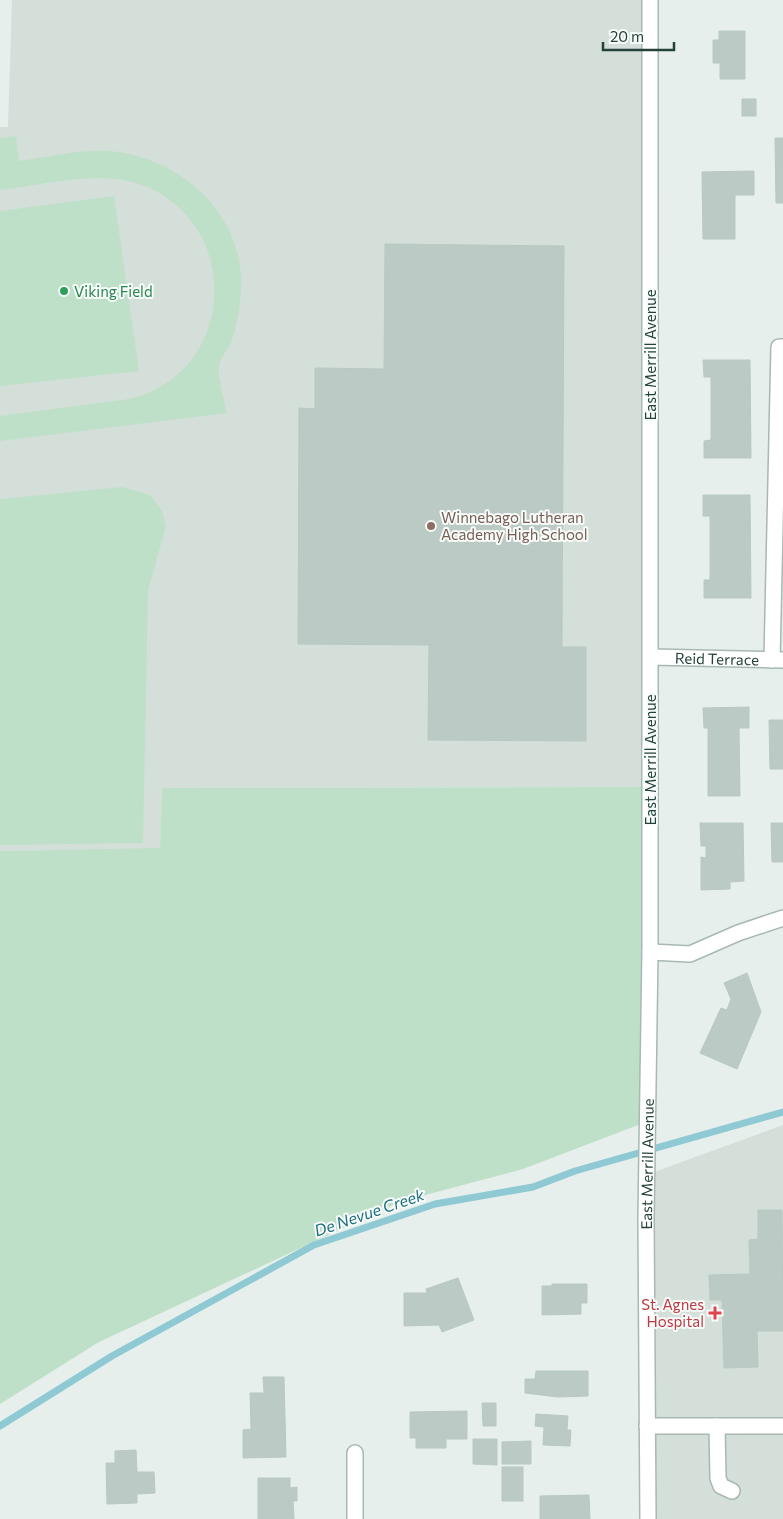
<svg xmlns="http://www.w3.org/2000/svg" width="783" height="1519" viewBox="0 0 783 1519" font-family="Commissioner,sans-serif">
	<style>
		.built { fill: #d4dfda }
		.green { fill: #bfe0c8 }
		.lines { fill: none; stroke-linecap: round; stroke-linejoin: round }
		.stream { stroke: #8ec9d4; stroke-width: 7 }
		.building { fill: #bbcac4; stroke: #b8c9c2 }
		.minor-casing { stroke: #a8b8b2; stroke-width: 18 }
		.minor { stroke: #fff; stroke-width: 15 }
		.leisure-dot { fill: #2e9e5b; stroke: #f7fbf9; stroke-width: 2 }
		.education-dot { fill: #8d6e63; stroke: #f7fbf9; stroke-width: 2 }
		.health-dot { fill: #e0444e; stroke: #f7fbf9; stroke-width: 2 }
		.labels { text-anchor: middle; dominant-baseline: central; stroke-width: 4; stroke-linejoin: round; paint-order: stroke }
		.leisure-label { font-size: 15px; fill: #27864d; stroke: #f7fbf9; text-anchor: start }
		.street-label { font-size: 15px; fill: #24423a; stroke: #f7fbf9 }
		.education-label { font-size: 15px; fill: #785e54; stroke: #f7fbf9; text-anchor: start }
		.health-label { font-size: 15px; fill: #be3a42; stroke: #f7fbf9; text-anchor: end }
		.water-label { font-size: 16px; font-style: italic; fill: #1c6f80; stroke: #f7fbf9 }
	</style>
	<rect width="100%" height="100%" fill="#e6efeb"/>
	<g class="built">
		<polygon points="12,0 650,0 650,787 162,788 160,849 0,851 0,127 8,127"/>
		<polygon points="783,1125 783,1519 648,1519 646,1175"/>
	</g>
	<g class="green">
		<path d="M16,136L19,161C48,157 80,149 109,151C181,157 245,214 241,290C240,309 237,327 230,345C227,351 220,358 219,365C217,373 225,404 227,413L0,441V416L129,399C239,374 244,217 136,183C95,171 42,185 0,190V138Z"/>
		<polygon points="114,196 139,371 0,386 0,211"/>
		<polygon points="122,487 150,495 162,511 166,526 148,591 143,843 0,845 0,499"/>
		<polygon points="650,787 646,1122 523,1169 399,1202 99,1342 0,1404 0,851 160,848 162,788"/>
	</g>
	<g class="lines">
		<polyline class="stream" points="0,1426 112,1356 314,1245 435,1204 533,1187 575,1171 783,1112"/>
	</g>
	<g class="building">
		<polygon points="719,31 745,31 745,79 720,79 720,63 713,63 713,40 719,40"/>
		<rect x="742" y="99" width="14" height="17"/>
		<polygon points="775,138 783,138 783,203 776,203"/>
		<polygon points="754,171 754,195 735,195 735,239 703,239 702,172"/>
		<polygon points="385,244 564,246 562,647 586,647 586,741 428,740 429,645 298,644 299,408 315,409 315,368 384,369"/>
		<polygon points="703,360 750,360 751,458 704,458 704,441 711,440 711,377 704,377"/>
		<polygon points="703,495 750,495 751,598 704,598 704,580 710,580 710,516 703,516"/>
		<polygon points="749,707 749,728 739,728 740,796 708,796 708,728 704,728 703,708"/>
		<polygon points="769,720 783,720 783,769 770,769"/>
		<polygon points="700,823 743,823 744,881 730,882 730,889 701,890 701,857 706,858 706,846 701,846"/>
		<polygon points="771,823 783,823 783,862 772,862"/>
		<polygon points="747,973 761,1012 737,1069 700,1053 721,1008 727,1010 731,999 724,983"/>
		<polygon points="758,1210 782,1210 783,1331 757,1331 758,1367 724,1368 722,1300 710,1300 709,1275 750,1274 749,1240 758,1239"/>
		<polygon points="458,1278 474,1320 442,1332 439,1325 404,1326 404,1293 427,1293 426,1289"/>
		<polygon points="552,1284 587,1284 587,1303 581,1303 581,1314 542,1315 542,1286 552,1286"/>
		<polygon points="536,1371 588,1371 588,1396 558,1397 525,1393 525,1379 535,1379"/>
		<polygon points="263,1377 284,1377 286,1457 243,1458 243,1430 251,1429 250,1393 264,1393"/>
		<polygon points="482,1403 496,1403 496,1426 483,1426"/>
		<polygon points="467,1411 467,1439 446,1439 446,1448 416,1448 416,1438 410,1438 410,1412"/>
		<polygon points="536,1414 568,1416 567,1430 571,1430 570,1446 543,1445 544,1427 535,1426"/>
		<polygon points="473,1439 497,1439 497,1465 473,1464"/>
		<polygon points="531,1441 531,1464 502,1464 502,1442"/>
		<polygon points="136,1450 137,1472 154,1472 155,1493 137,1494 137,1503 107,1504 106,1463 115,1463 115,1451"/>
		<rect x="502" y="1467" width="21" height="34"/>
		<polygon points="258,1478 290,1478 290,1488 297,1487 297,1501 293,1501 294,1519 258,1519"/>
		<polygon points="589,1495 590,1519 540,1519 540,1496"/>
	</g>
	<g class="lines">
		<defs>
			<g id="minor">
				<path id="s1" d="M651,657L783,660"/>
				<polyline points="772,660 779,347 783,347"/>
				<polyline points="650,952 690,954 738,933 783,918"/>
				<polyline points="647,1426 783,1426"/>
				<polyline points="717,1426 718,1478 721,1486 732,1491"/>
				<polyline points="355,1453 355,1519"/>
				<path id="s2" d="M648,1519L646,1218L650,952V0"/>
			</g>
		</defs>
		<use href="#minor" class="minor-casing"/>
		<use href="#minor" class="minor"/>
	</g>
	<circle class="leisure-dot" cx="64" cy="291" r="5"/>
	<circle class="education-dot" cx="431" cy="526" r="5"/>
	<path class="health-dot" d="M712.5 1305.5h5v5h5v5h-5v5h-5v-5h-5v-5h5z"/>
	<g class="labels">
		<g class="leisure-label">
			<text x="74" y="291">Viking Field</text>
		</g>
		<g class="street-label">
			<text transform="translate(650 355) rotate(-90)">East Merrill Avenue</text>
			<text stroke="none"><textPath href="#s1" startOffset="66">Reid Terrace</textPath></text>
			<text transform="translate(650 760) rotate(-90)">East Merrill Avenue</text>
			<text stroke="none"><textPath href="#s2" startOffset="355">East Merrill Avenue</textPath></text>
		</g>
		<g class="education-label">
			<text x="441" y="517">Winnebago Lutheran<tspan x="441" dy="17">Academy High School</tspan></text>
		</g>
		<g class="health-label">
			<text x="704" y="1304">St. Agnes<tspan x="704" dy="17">Hospital</tspan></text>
		</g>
		<g class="water-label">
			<text transform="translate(369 1212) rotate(-19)">De Nevue Creek</text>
		</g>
	</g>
	<path d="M603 42v8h71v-8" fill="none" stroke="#24423a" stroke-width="2.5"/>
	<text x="610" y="42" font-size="15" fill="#24423a" stroke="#f7fbf9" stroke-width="4" paint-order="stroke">20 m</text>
</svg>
